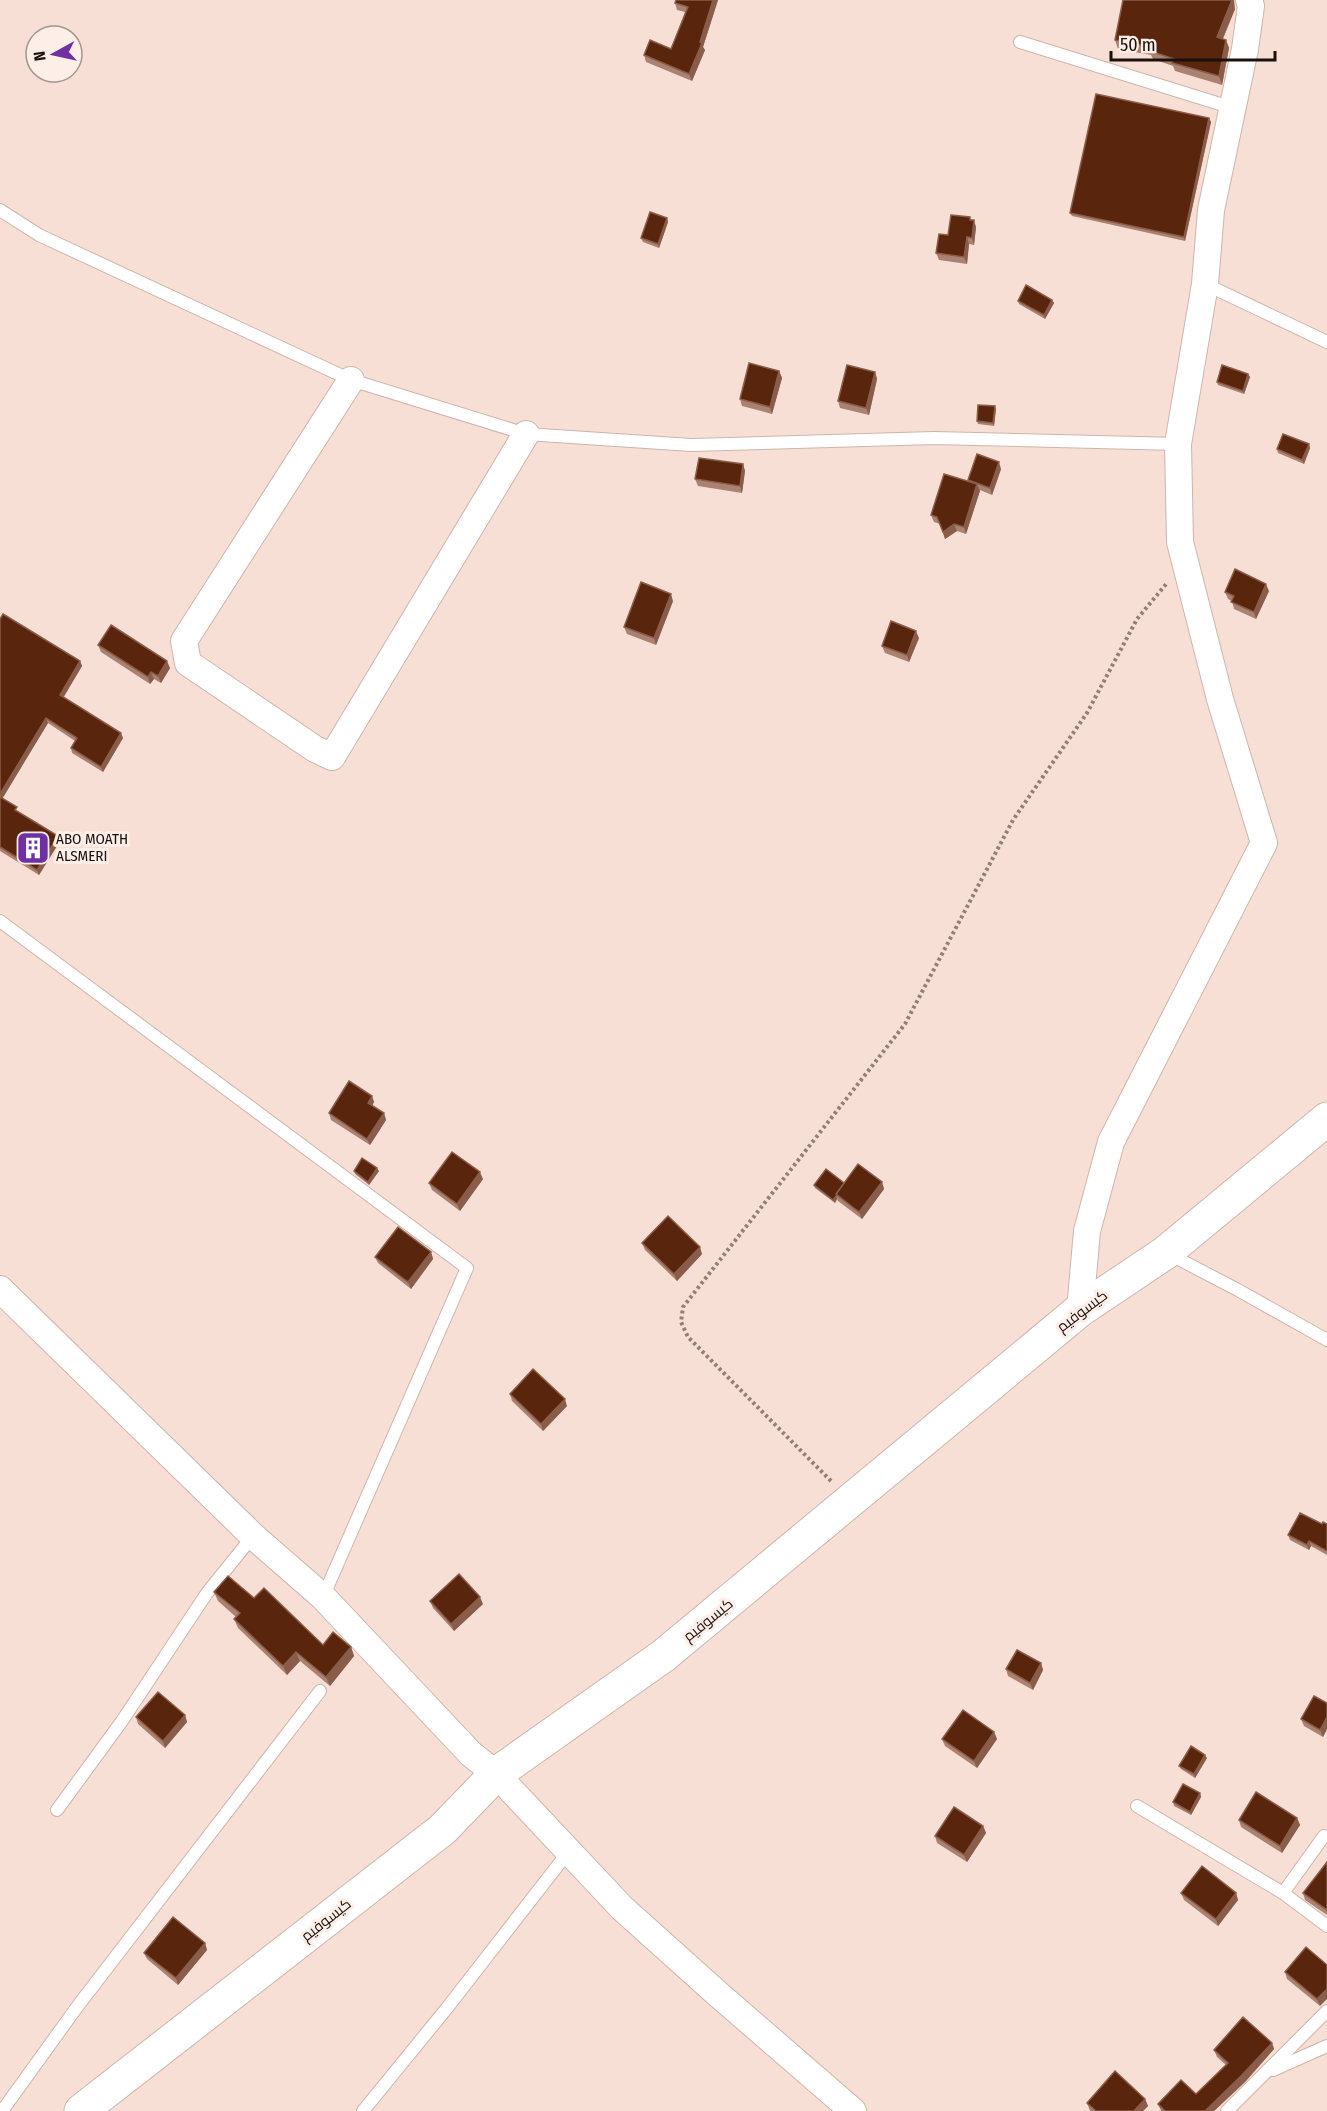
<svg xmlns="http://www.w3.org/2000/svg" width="1327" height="2111" viewBox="0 0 1327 2111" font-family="'Fira Sans Condensed',Cairo,sans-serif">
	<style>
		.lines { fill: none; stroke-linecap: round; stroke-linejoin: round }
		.lane-casing { stroke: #cdb5ab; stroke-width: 14 }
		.street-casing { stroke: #cdb5ab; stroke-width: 28 }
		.secondary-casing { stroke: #cdb5ab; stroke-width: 35 }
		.path { stroke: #918079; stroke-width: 4; stroke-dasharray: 3 3; stroke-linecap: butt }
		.lane { stroke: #fff; stroke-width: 12 }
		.street { stroke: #fff; stroke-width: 26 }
		.secondary { stroke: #fff; stroke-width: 33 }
		.wall { fill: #a98271 }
		.shaded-wall { fill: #895d49 }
		.building { fill: #5a250d; stroke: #895d49; stroke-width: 1.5 }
		.labels { text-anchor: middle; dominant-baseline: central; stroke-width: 6; stroke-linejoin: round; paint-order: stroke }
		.poi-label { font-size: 15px; fill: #19110e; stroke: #fdeee8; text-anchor: start }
		.street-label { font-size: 15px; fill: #19110e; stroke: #fdeee8 }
	</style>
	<rect width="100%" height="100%" fill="#f8dfd5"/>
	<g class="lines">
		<defs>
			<g id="lane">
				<polyline points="1020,42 1233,108"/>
				<polyline points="0,210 39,235 351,380 526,434 691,445 934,438 1178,444"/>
				<polyline points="1205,284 1327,342"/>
				<polyline points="0,921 467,1268 323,1597"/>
				<polyline points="1169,1254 1238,1290 1327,1340"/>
				<polyline points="1137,1806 1283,1893 1327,1926"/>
				<polyline points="57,1810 122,1721 207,1593 253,1536"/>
				<polyline points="1283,1893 1324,1836"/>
				<polyline points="1273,2070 1327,2046"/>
				<polyline points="2,2111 77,2007 320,1691"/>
				<polyline points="363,2111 447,2008 569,1851"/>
				<polyline points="1227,2111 1327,2011"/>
			</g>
			<g id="street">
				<polyline points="351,380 184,641 188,663 315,749 332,757 526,434"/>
				<polyline points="0,1289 253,1536 323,1597 471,1754 496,1774 622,1908 719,1995 853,2111"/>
				<polyline points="1080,1310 1087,1231 1111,1142 1264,843 1220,699 1180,542 1178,444 1205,284 1211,210 1245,49 1251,6 1249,0"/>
			</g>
			<polyline id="secondary" points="81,2111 443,1829 496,1774 663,1656 1080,1310 1165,1253 1327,1119"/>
		</defs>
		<use href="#lane" class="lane-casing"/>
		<use href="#street" class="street-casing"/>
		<use href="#secondary" class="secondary-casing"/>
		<polyline class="path" points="831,1481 688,1337 681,1322 683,1307 905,1024 1013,820 1087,713 1137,619 1167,583"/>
		<use href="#lane" class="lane"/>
		<use href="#street" class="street"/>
		<use href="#secondary" class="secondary"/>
	</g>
	<g class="wall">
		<polygon points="718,0 703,47 705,50 692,81 646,62 644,55 671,49 685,12 677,10 675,3"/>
		<polygon points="1235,9 1223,39 1226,40 1229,48 1222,85 1175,71 1173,66 1153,59 1151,55 1118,49 1115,40"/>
		<polygon points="1209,118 1211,122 1185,241 1072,216 1070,213"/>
		<polygon points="667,218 668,222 659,248 643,242 641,238"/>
		<polygon points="971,220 976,227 974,245 969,244 967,264 939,260 936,253 948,235"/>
		<polygon points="1052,300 1054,303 1045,319 1019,304 1018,301"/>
		<polygon points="779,371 782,378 772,414 742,406 740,399"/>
		<polygon points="875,372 877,379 869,415 840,408 838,401"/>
		<polygon points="1248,374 1250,377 1244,394 1218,385 1217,382"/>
		<polygon points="996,409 994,426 978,424 977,421"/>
		<polygon points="1309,444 1310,448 1304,464 1278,453 1277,449"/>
		<polygon points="743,464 745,471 742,493 698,486 695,479"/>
		<polygon points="1001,469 992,495 980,490 966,534 957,531 945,539 940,524 934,522 931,515 969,481"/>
		<polygon points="1269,591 1256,619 1234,609 1232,601 1228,599 1225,592"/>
		<polygon points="673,601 656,645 627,634 624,627"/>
		<polygon points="0,619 80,661 82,666 63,697 123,738 103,772 72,753 71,748 75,741 48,723 2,798 19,813 60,841 39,875 0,851"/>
		<polygon points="919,638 909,662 885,653 882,646"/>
		<polygon points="98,645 170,668 161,683 154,679 150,684 101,652"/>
		<polygon points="372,1096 374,1102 372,1106 384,1113 386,1120 370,1145 331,1120 329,1113"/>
		<polygon points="354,1171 379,1171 369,1185 355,1174"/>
		<polygon points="483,1179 460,1211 432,1190 429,1183"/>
		<polygon points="882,1182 884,1189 862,1219 838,1201 837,1199 835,1203 815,1188 814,1185 844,1183"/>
		<polygon points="642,1243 702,1254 677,1281 645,1250"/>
		<polygon points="431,1252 433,1259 411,1289 378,1263 375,1257"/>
		<polygon points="510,1394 567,1406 543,1431 512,1401"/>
		<polygon points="1322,1524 1327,1524 1327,1555 1311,1546 1309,1550 1290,1540 1288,1535"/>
		<polygon points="214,1592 254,1598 323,1645 351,1647 354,1656 330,1686 300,1661 287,1675 238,1628 234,1619 236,1617 218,1601"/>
		<polygon points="430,1601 483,1604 454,1631 433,1608"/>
		<polygon points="1041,1663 1043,1670 1033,1690 1008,1676 1006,1669"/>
		<polygon points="1327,1703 1327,1729 1323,1737 1304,1726 1301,1719"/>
		<polygon points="185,1715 187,1722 165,1748 138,1724 136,1717"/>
		<polygon points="994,1732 997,1739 977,1768 945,1746 942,1739"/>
		<polygon points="1207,1758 1195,1778 1181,1769 1179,1766"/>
		<polygon points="1200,1793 1201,1797 1191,1815 1174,1806 1173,1802"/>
		<polygon points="1297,1818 1300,1825 1282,1853 1241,1827 1239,1820"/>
		<polygon points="983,1826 986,1833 967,1862 937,1843 935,1836"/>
		<polygon points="1327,1862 1327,1915 1305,1900 1303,1893"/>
		<polygon points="1181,1893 1236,1893 1238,1900 1218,1926 1184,1900"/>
		<polygon points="205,1943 207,1950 178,1985 147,1959 144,1953"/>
		<polygon points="1306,1947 1320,2006 1287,1979 1285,1972"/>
		<polygon points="1272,2043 1274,2049 1245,2082 1214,2111 1161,2111 1158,2104 1196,2094 1226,2065 1217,2057 1214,2050"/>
		<polygon points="1145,2099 1148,2106 1143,2111 1090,2111 1087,2103"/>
	</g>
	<g class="shaded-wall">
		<polygon points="713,0 718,0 703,47 705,50 692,81 689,74"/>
		<polygon points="1232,0 1234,0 1235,9 1220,45 1217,37"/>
		<polygon points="1226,40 1229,48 1222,85 1219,76"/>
		<polygon points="1209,118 1211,122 1185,241 1184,237"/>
		<polygon points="667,218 668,222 659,248 658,244"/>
		<polygon points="974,220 976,227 974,245 972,238"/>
		<polygon points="967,237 969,244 967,264 964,257"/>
		<polygon points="1052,300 1054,303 1045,319 1044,315"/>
		<polygon points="779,371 782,378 772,414 770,407"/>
		<polygon points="875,372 877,379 869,415 866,408"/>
		<polygon points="1248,374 1250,377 1244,394 1243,391"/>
		<polygon points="995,406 996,409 994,426 993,423"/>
		<polygon points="1309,444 1310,448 1304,464 1302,460"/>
		<polygon points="999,462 1001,469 992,495 990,488"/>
		<polygon points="743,464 745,471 742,493 740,486"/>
		<polygon points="977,484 980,491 966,534 964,527"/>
		<polygon points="954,524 957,531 945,539 943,532"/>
		<polygon points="1266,584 1269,591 1256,619 1254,612"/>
		<polygon points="671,594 673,601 656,645 654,638"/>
		<polygon points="916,631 919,638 909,662 907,655"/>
		<polygon points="80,661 82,666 62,700 60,695"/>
		<polygon points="167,661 170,668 161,683 158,676"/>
		<polygon points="151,672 154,679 150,684 148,677"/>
		<polygon points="46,718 48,723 1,801 0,794"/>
		<polygon points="121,733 123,738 103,772 101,767"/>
		<polygon points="58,836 60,841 39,875 37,870"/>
		<polygon points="372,1096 374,1102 370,1109 368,1103"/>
		<polygon points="384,1113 386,1120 370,1145 367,1139"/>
		<polygon points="377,1168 379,1171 369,1185 368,1182"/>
		<polygon points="480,1172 483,1179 460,1211 457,1204"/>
		<polygon points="882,1182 884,1189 862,1219 859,1212"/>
		<polygon points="836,1196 837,1199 835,1203 833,1200"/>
		<polygon points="700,1247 702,1254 677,1281 674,1274"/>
		<polygon points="431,1252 433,1259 411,1289 408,1282"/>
		<polygon points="565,1399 567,1406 543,1431 541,1424"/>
		<polygon points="1309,1541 1311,1546 1309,1550 1307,1545"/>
		<polygon points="480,1597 483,1604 454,1631 451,1624"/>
		<polygon points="351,1647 354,1656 330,1686 326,1677"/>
		<polygon points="296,1652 300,1661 287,1675 283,1666"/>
		<polygon points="1041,1663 1043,1670 1033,1690 1030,1683"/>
		<polygon points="185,1715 187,1722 165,1748 163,1741"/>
		<polygon points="1327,1717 1327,1729 1323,1737 1320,1730"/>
		<polygon points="994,1732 997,1739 977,1768 974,1761"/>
		<polygon points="1205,1755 1207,1758 1195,1778 1194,1774"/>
		<polygon points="1200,1793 1201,1797 1191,1815 1190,1812"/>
		<polygon points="1297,1818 1300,1825 1282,1853 1280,1846"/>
		<polygon points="983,1826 986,1833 967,1862 964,1855"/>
		<polygon points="1236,1893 1238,1900 1218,1926 1216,1919"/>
		<polygon points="205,1943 207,1950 178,1985 176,1978"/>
		<polygon points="1327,1989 1327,1999 1320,2006 1317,1999"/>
		<polygon points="1272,2043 1274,2049 1245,2082 1214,2111 1205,2111"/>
		<polygon points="1145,2099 1148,2106 1143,2111 1134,2111"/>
	</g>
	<g class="building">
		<polygon points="676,0 713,0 700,42 702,43 689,74 644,55 650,40 671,49 688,7 675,3"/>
		<polygon points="1123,0 1232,0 1217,37 1226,40 1219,76 1172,63 1174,59 1150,51 1151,47 1115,40"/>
		<polygon points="1096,94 1209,118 1184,237 1070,213"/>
		<polygon points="650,212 667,218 658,244 641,238"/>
		<polygon points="951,215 970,217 970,220 974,220 972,238 967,237 964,257 936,253 939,234 948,235"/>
		<polygon points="1026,285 1052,300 1044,315 1018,301"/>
		<polygon points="749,363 779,371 770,407 740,399"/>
		<polygon points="847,365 875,372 866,408 838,401"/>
		<polygon points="1222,365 1248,374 1243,391 1217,382"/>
		<polygon points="978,405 995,406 993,423 977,421"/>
		<polygon points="1283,434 1309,444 1302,460 1277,449"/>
		<polygon points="977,454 999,462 990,488 968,480"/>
		<polygon points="699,458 743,464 740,486 695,479"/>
		<polygon points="944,474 977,484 964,527 954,524 943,532 937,517 931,515"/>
		<polygon points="1235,569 1266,584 1254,612 1231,602 1234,596 1225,592"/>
		<polygon points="641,582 671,594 654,638 624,627"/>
		<polygon points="3,614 80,661 60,695 121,733 101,767 71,748 77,738 46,718 0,794 0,619"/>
		<polygon points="891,621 916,631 907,655 882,646"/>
		<polygon points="111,625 167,661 158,676 151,672 148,677 98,645"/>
		<polygon points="0,797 17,807 15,810 58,836 37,870 0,847"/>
		<polygon points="349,1081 372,1096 368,1103 384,1113 367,1139 329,1113"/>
		<polygon points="452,1152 480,1172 457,1204 429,1183"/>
		<polygon points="362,1158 377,1168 368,1182 354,1171"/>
		<polygon points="858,1164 882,1182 859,1212 836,1194"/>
		<polygon points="826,1169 844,1183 836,1194 837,1195 833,1200 814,1185"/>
		<polygon points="668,1216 700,1247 674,1274 642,1243"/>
		<polygon points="398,1227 431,1252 408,1282 375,1257"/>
		<polygon points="533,1369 565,1399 541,1424 510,1394"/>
		<polygon points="1300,1513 1322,1524 1323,1522 1327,1524 1327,1551 1309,1541 1307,1545 1288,1535"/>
		<polygon points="459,1574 480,1597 451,1624 430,1601"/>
		<polygon points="228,1576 254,1598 264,1588 323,1645 333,1632 351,1647 326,1677 296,1652 283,1666 234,1619 240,1613 214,1592"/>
		<polygon points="1017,1650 1041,1663 1030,1683 1006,1669"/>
		<polygon points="158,1692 185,1715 163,1741 136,1717"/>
		<polygon points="1314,1696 1327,1703 1327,1717 1320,1730 1301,1719"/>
		<polygon points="963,1710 994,1732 974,1761 942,1739"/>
		<polygon points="1191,1746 1205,1755 1194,1774 1179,1766"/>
		<polygon points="1183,1784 1200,1793 1190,1812 1173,1802"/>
		<polygon points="1256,1792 1297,1818 1280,1846 1239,1820"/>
		<polygon points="954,1807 983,1826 964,1855 935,1836"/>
		<polygon points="1327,1862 1327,1910 1303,1893"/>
		<polygon points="1202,1866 1236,1893 1216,1919 1181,1893"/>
		<polygon points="173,1917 205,1943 176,1978 144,1953"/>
		<polygon points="1306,1947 1327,1965 1327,1989 1317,1999 1285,1972"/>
		<polygon points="1243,2017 1272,2043 1242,2075 1205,2111 1165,2111 1158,2104 1181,2080 1196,2094 1228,2063 1214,2050"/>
		<polygon points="1115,2071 1145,2099 1134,2111 1096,2111 1087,2103"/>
	</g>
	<defs>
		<symbol id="building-square" viewBox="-11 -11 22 22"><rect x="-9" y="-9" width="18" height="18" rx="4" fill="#702fa3" stroke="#fdeee8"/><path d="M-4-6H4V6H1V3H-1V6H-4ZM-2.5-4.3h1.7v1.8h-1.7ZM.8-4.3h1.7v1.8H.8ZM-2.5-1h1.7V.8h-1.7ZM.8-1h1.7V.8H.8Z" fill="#fff"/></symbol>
	</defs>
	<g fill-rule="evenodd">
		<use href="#building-square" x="14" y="829" width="38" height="38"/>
	</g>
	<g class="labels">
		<g class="poi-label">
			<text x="56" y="839">ABO MOATH<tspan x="56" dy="17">ALSMERI</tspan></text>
		</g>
		<g class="street-label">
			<text transform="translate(1082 1311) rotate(-37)">كيسوفيم</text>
			<text transform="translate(708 1620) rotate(-39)">كيسوفيم</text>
			<text transform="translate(326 1920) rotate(-38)">كيسوفيم</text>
		</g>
	</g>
	<g transform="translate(54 54) rotate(262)"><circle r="28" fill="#fdeee8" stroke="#a29691" stroke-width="1.5"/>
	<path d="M0-4.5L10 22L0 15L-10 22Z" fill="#702fa3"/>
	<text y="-9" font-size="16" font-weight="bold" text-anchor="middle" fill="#19110e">N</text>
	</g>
	<path d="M1111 51v9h164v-9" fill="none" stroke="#19110e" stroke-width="3"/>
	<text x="1120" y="51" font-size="18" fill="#19110e" stroke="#fdeee8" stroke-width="4.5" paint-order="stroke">50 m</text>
</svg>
